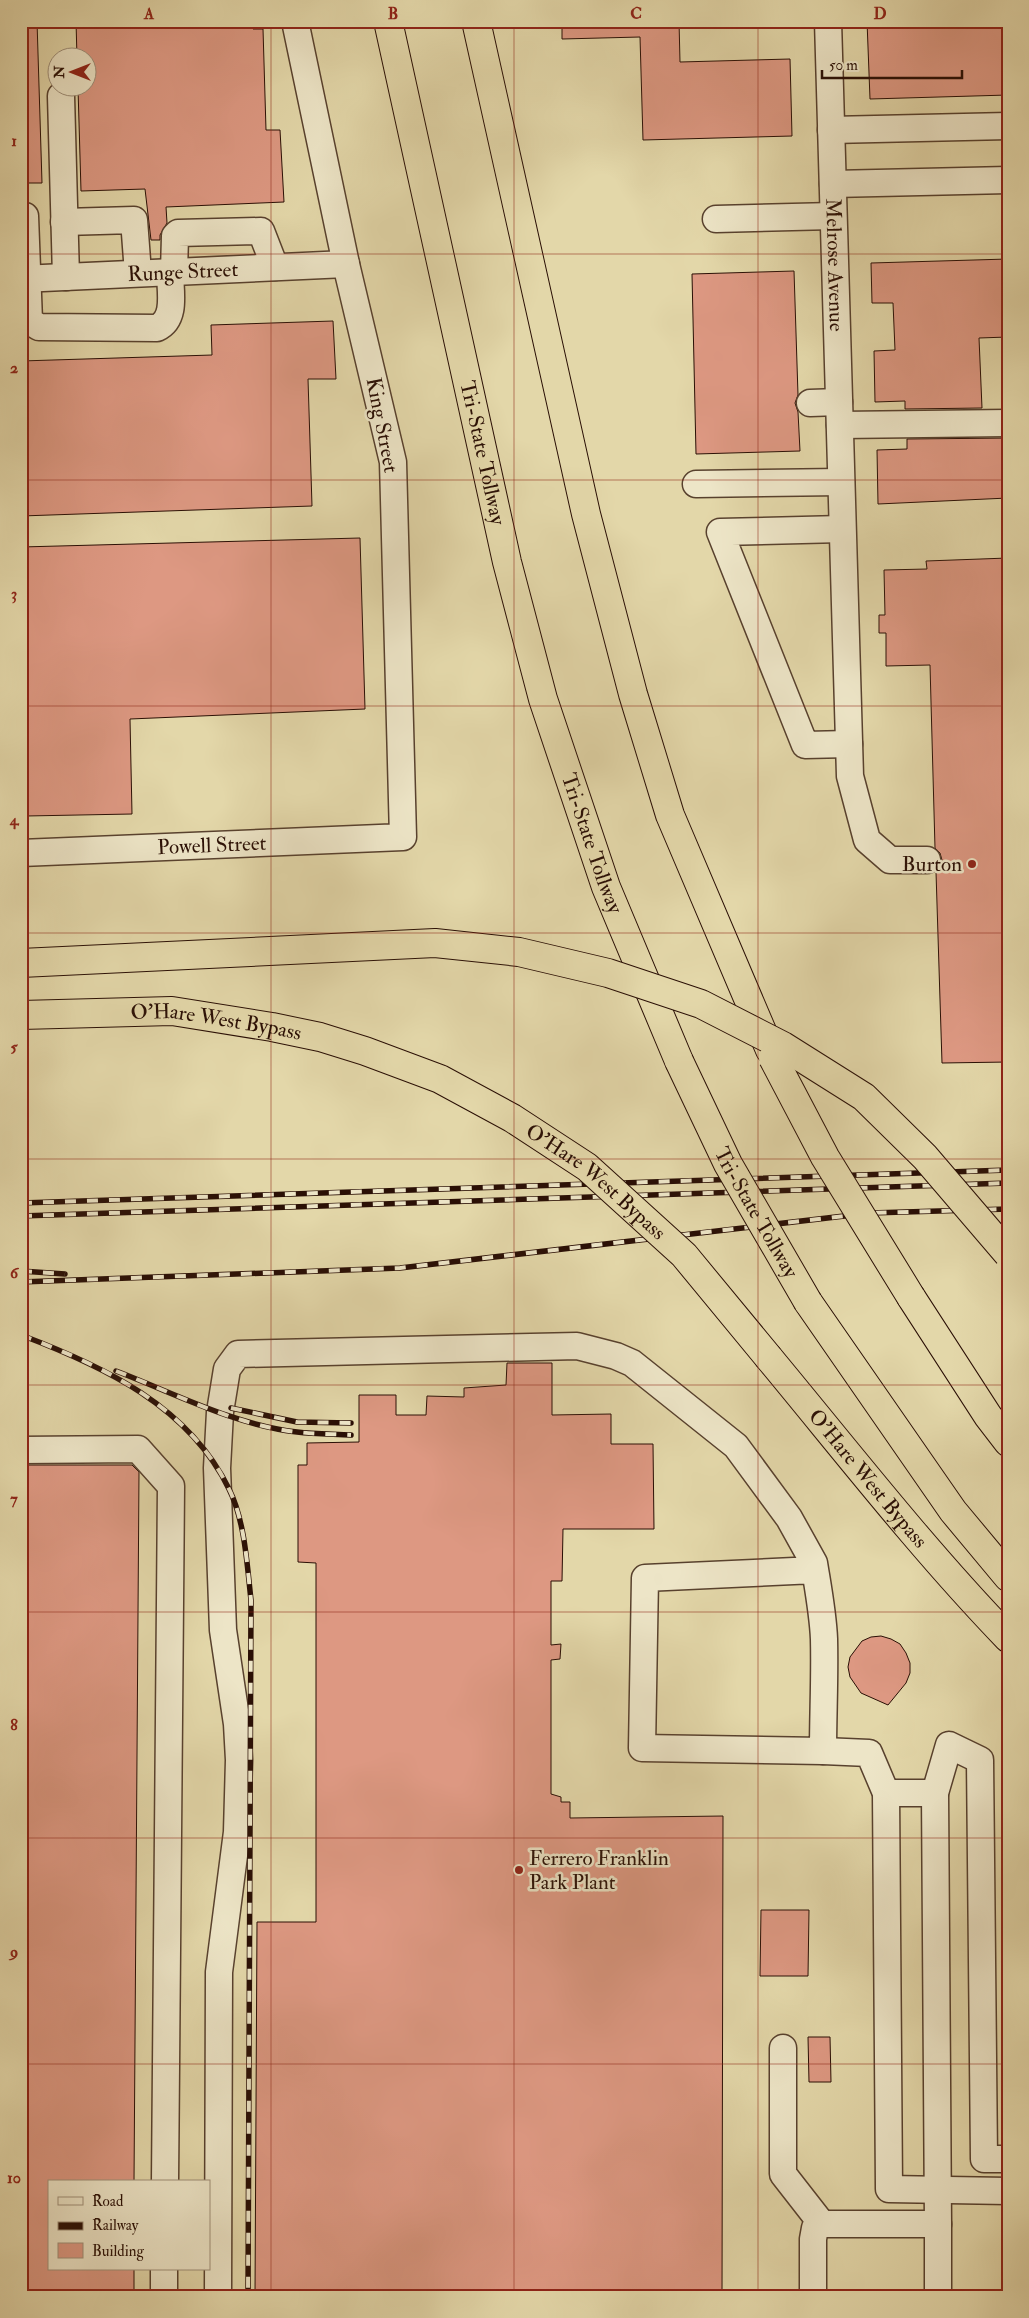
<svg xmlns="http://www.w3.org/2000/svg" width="1029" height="2318" viewBox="0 0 1029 2318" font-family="'IM FELL Double Pica',serif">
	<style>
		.building { fill: #dd9882; stroke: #2a0f05 }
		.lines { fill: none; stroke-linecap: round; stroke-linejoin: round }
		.minor-casing { stroke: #58412e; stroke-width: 29 }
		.highway-casing { stroke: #2a0f05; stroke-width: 30 }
		.minor { stroke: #ede5c7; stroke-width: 26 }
		.highway { stroke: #e3d7a9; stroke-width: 28 }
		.rail-casing { stroke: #2a0f05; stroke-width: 5.5 }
		.rail { stroke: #ede5c7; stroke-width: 4; stroke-dasharray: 11; stroke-linecap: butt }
		.highway-bridge-casing { stroke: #2a0f05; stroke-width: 30; stroke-linecap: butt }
		.highway-bridge { stroke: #e3d7a9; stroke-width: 28 }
		.grid { fill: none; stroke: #8f2418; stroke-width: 1; stroke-opacity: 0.55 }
		.poi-dot { fill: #8f2418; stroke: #ede5c7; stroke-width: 2 }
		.labels { text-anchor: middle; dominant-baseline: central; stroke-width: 5; stroke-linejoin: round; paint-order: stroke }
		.street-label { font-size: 21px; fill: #2a0f05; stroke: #ede5c7 }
		.poi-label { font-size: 21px; fill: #2a0f05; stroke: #ede5c7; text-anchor: end }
		.neatline { fill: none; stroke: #8f2418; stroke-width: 2 }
		.grid-label { font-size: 16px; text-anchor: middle; font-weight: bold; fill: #8f2418 }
	</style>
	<rect width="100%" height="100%" fill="#e3d7a9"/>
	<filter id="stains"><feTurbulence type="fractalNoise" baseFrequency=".004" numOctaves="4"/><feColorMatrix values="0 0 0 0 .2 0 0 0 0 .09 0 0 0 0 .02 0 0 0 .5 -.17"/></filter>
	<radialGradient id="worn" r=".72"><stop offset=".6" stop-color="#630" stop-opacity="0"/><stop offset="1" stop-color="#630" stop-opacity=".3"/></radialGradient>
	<g class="building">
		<polygon points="21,21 37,21 42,183 21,183"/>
		<polygon points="76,21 253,21 253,29 263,29 266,130 280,130 284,202 166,207 167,223 160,235 160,240 151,240 145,189 81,191 78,88 88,88 88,58 77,58"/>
		<polygon points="562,21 679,21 680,62 790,59 792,136 643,140 640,37 562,39"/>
		<polygon points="867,21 1008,21 1008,95 870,99"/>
		<polygon points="1008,259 1008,337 979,338 982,408 905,409 905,401 875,402 874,351 895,350 893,303 872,303 871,263"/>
		<polygon points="794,271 798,395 795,403 798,412 800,451 696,454 692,274"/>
		<polygon points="333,321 336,379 308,379 312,506 21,516 21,361 212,355 211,325"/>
		<polygon points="1008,438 1008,498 878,504 877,450 907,449 907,439"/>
		<polygon points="360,538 365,709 130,719 132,814 26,816 21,687 21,547"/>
		<polygon points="1008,558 1008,1062 942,1063 936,872 940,867 942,860 940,853 935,848 930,665 886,666 886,633 879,633 879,615 885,615 884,570 927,569 926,561"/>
		<polygon points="507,1363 552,1363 552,1415 611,1414 611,1444 653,1444 654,1529 563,1529 562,1581 551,1581 551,1645 561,1644 560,1659 551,1660 551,1794 561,1797 561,1802 570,1802 570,1818 723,1816 722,2297 255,2297 257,1922 316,1922 316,1563 298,1562 298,1465 307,1465 307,1443 359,1442 359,1395 396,1395 396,1415 426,1415 427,1396 464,1397 464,1388 506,1385"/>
		<polygon points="21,1465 132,1465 139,1472 134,2182 49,2182 49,2269 134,2269 134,2297 21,2297"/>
		<polygon points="881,1636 891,1639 900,1644 906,1653 910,1663 910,1673 906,1683 888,1705 861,1693 850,1677 848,1667 850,1657 862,1641 871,1637"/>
		<polygon points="761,1910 809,1910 808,1976 760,1976"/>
		<polygon points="808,2037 830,2037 831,2082 809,2082"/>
	</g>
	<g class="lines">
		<defs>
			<g id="minor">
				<path id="s1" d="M828,21L850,776L867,840L890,860H927"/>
				<polyline points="61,96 66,277"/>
				<polyline points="831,130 1008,126"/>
				<polyline points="833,184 1008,180"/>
				<path d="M21,216H25L29,321L39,327L157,328C177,319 170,291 170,272"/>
				<polyline points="716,219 833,216"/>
				<polyline points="64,222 134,220 138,273"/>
				<polyline points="174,272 175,236 178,233 261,231 275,267"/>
				<path id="s2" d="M21,279L346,264"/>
				<polyline points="810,403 839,402"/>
				<polyline points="840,425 1008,423"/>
				<polyline points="696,484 841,482"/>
				<polyline points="842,529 720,532 805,745 849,744"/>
				<path id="s3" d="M21,853L403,837L393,462L346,264L295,21"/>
				<polyline points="21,1450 138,1449 171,1486 165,2182"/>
				<polyline points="823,1751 869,1753 886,1793 889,2189 1008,2191"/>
				<polyline points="886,1793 935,1793"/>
				<polyline points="783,2048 783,2174 822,2224"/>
				<polyline points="938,2224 938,2297"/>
				<polyline points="164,2297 164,2269"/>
				<path d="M218,2297L219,1972L237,1832L239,1760L237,1724L223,1630L217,1468L220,1412L227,1369L238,1354L577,1346L616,1356L632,1363L736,1446L789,1518L814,1563C818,1588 823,1614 824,1639C825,1676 823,1714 823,1751L642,1748L645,1578L815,1570"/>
				<polyline points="813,2297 813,2239 815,2228 822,2224 938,2224 935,1793 949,1745 980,1760 984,2159 1008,2159"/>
			</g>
			<g id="highway">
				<path id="s4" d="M388,21L507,562L543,699L606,887L679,1061"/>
				<polyline points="476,21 586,514 633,694 670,815 770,1050"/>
				<polyline points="911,1297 988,1416 1008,1442"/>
				<polyline points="808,1302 953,1511 1008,1577"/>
				<path id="s5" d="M769,1358C847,1452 923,1550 1008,1638"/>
			</g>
		</defs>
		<use href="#minor" class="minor-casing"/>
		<use href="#highway" class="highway-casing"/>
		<use href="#minor" class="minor"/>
		<use href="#highway" class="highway"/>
		<defs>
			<g id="rail">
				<polyline points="21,1203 1008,1170"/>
				<polyline points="21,1216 1008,1183"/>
				<polyline points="21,1271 65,1274"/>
				<polyline points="21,1282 400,1268 870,1213 1008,1209"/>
				<path d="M21,1335C103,1366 189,1406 229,1489C245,1521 247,1565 251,1600L248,2297"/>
				<path d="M116,1371C174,1393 234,1425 297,1432C315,1434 333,1434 351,1435"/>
				<polyline points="231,1408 297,1422 351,1423"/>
			</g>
		</defs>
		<use href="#rail" class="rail-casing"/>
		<use href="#rail" class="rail"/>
		<defs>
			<g id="highway-bridge">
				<polyline points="21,963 435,943 519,952 608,973 701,1004 783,1046 864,1097 925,1157 1008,1254"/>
				<path id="s6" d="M21,1015L172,1011L272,1027L320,1037L365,1051L440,1079L512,1118L587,1167L684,1255L769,1358"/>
				<polyline points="773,1058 825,1157 911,1297"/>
				<path id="s7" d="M679,1061L728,1164L808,1302"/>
			</g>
		</defs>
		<use href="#highway-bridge" class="highway-bridge-casing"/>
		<use href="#highway-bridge" class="highway-bridge"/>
	</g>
	<path class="grid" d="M271,21V2297M514,21V2297M758,21V2297M21,254H1008M21,480H1008M21,706H1008M21,933H1008M21,1159H1008M21,1385H1008M21,1612H1008M21,1838H1008M21,2064H1008"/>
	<g class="poi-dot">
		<circle cx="972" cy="864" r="5"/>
		<circle cx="519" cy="1870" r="5"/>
	</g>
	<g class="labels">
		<g class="street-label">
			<text stroke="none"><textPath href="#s1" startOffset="244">Melrose Avenue</textPath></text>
			<text stroke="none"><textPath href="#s2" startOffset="162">Runge Street</textPath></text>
			<text transform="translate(382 425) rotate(79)">King Street</text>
			<text stroke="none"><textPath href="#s4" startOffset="442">Tri-State Tollway</textPath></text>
			<text stroke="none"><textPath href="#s4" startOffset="848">Tri-State Tollway</textPath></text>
			<text stroke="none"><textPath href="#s3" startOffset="191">Powell Street</textPath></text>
			<text stroke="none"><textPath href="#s6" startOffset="196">O'Hare West Bypass</textPath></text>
			<text stroke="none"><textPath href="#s6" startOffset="616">O'Hare West Bypass</textPath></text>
			<text stroke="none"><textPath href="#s7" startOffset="170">Tri-State Tollway</textPath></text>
			<text stroke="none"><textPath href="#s5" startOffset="156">O'Hare West Bypass</textPath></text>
		</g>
		<g class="poi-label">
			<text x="962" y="864">Burton</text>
			<text x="529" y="1858" text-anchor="start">Ferrero Franklin<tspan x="529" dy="24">Park Plant</tspan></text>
		</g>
	</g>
	<rect width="1029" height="2318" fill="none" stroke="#e3d7a9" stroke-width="55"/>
	<rect x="48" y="2180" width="162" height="90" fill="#ede5c7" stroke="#9f8f79"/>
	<rect x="58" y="2197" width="25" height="8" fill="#ede5c7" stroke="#9f8f79"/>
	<text x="92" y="2206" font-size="15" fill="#2a0f05">Road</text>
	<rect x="58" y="2222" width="25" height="8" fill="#2a0f05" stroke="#9f8f79"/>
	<text x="92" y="2230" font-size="15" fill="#2a0f05">Railway</text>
	<rect x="58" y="2243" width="25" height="15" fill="#dd9882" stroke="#9f8f79"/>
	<text x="92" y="2256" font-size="15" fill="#2a0f05">Building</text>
	<g transform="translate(72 72) rotate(270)"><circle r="24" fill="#ede5c7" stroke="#9f8f79"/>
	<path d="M0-4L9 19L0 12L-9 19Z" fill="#8f2418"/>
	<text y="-8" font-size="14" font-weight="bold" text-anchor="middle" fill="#2a0f05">N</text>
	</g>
	<path d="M822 70v8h140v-8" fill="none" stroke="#2a0f05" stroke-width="2.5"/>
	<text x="829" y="70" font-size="15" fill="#2a0f05" stroke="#ede5c7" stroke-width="4" paint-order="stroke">50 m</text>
	<rect x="28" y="28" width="974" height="2262" class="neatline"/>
	<g class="grid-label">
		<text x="149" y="19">A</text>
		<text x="393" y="19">B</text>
		<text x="636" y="19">C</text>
		<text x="880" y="19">D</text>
		<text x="14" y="146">1</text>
		<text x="14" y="373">2</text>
		<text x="14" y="599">3</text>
		<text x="14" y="825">4</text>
		<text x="14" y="1052">5</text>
		<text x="14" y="1278">6</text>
		<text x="14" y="1504">7</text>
		<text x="14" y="1730">8</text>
		<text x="14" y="1957">9</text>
		<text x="14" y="2183">10</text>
	</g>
	<rect width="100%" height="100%" filter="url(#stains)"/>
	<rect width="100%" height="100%" fill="url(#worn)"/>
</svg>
